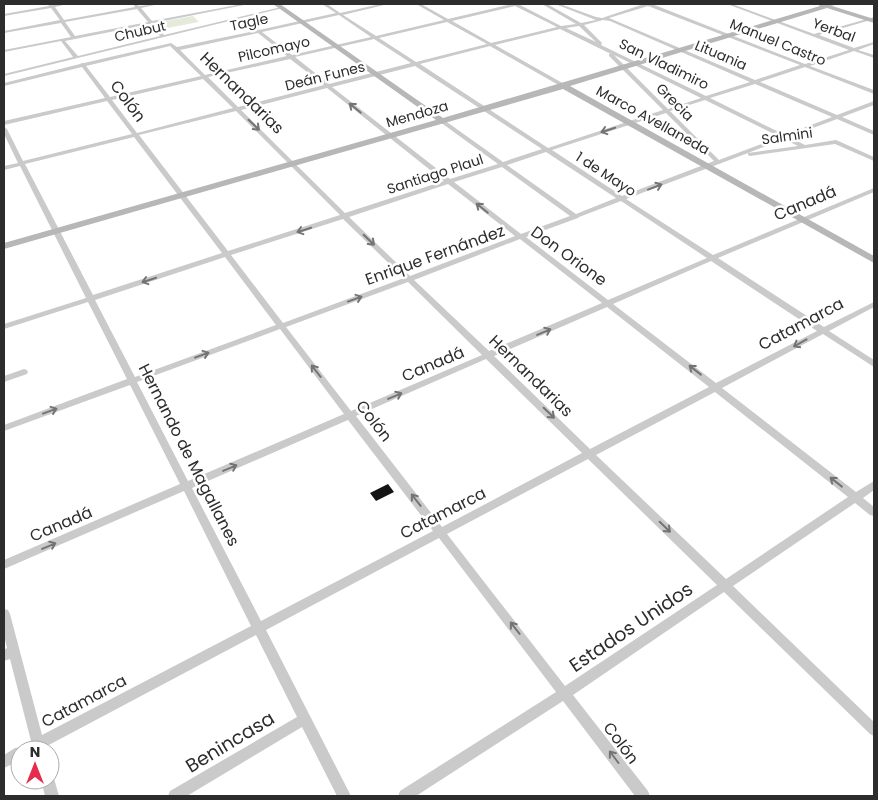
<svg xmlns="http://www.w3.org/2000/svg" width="878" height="800" viewBox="0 0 878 800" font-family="Poppins,sans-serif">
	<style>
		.green { fill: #e5ebda }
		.building { fill: #141414 }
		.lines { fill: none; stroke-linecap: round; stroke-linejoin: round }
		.street { fill: #cacaca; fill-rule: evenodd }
		.secondary { fill: #b7b7b7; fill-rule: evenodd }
		.oneway { stroke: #747474 }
		.labels { text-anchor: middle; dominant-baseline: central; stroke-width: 5; stroke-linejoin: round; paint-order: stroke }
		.far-street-label { font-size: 14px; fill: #2d2d2d; stroke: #fff }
		.street-label { font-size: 16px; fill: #2d2d2d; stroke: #fff }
		.near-street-label { font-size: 19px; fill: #2d2d2d; stroke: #fff }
	</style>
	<rect width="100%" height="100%" fill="#fff"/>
	<polygon class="green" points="193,16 199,22 162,29 156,23"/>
	<polygon class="building" points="388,484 394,492 376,501 370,493"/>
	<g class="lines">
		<g class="street">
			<path d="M48,4H67L55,7L64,20L135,7L133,4H137L139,6L159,4L141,8L152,21L242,4H249L154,23L164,35L281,7L283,8L4,76V74L73,57L61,41L4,52V50L71,37L61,23L4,33V31L60,20L51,8L4,16V14L49,6ZM137,9L148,22L75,36L65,22ZM150,24L160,36L78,56L65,41Z"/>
			<path d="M322,4H327L340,13L381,4H388L343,15L376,36L444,20L416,4H421L448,19L512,4H522L520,5L561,26L576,24L542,4H547L581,23L596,20L555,4H560L596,17L602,18L644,4H652L805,64L849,50L727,4H732L814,34L874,17V19L819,35L854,48L874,42V44L858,50L874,55V58L854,51L810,66L874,90V94L805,67L760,82L837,115L874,101V105L842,117L874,131V135L837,119L789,137L805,145L836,140L874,157V161L835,144L750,156L748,155V153L626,199L713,255L874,188V192L718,258L824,327L874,302V307L829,331L874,360V367L823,334L722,388L856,492L874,481V490L863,498L874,507V516L870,515L855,503L733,586L874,722V736L870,734L724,592L573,695L648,791L650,796H635L563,701L416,796H398L400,791L556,692L439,538L266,630L351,796H337L302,727L187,796H168L170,791L297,717L256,635L45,747L44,750H20V760L4,768V755L15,748L22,747L23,746L31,741L10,659L4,661V650L7,648L4,635V609L8,610L10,614L42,735L251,626L184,491L4,569V560L180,484L130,385L4,431V425L127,379L88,302L4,329V324L86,298L20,166L4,170V166L18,163L4,134V127L7,129L23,161L132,134L107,101L4,125V121L105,98L82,67L4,86V83L80,64L82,63H84L171,43L177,47L255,31L246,24L248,22L259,30L336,13ZM515,6L557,27L491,43L452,21ZM648,6L800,65L755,80L609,18ZM339,15L371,37L292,55L262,32ZM603,20L610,21L750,82L706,96L601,45L602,43L584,25ZM447,22L487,44L416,62L379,38ZM579,26L596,42L566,28ZM560,29L611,54H609V56L663,110L548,148L420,64L490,46L562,87H566V85L495,45ZM258,33L287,56L205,75L180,50ZM374,39L411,63L329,84L295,57ZM170,46L201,76L110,97L86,66ZM614,55L701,98L668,109ZM290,59L324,85L238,107L208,77ZM415,66L542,149L503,162L444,120H440V122L498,164L450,179L332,87ZM203,79L233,108L137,133L112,100ZM755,84L832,117L785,135L710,98ZM327,88L444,181L345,213L241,110ZM705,100L780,137L719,160L670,111ZM236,111L340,215L228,251L139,135ZM666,113L714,161L622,196L552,150ZM134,137L222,253L93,295L25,164ZM784,139L798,146L748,153ZM546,152L616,198L576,214L507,165ZM502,167L570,216L521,234L454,182ZM448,184L515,236L410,276L349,217ZM621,201L707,258L608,300L526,237L578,218L579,217ZM343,219L404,278L283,323L231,255ZM520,239L602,303L489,351L414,280ZM225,257L276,325L135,377L95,300ZM711,261L817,331L716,383L613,304ZM408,282L482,355L351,411L286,327ZM607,307L709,387L590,449L494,356ZM280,329L344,414L188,481L137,382ZM486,359L582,453L442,527L356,416ZM715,392L848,497L726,579L596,455ZM348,420L433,531L261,621L192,488ZM588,459L717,585L565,686L447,534Z"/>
			<polygon points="832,4 839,4 827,7 825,6"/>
			<polygon points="24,369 27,370 28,372 27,374 4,382 4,376"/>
			<polygon points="50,774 53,775 59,796 45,796 41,780 50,780"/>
		</g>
		<polygon class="secondary" points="273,4 280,4 443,118 820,6 817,4 829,5 874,19 874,23 827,8 570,86 874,256 874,263 563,89 4,249 4,243 436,120"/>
	</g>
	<defs><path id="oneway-shaft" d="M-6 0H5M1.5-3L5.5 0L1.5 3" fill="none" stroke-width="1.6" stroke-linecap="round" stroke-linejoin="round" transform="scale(1.25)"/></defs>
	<g class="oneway">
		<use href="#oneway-shaft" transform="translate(355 108) rotate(-141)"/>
		<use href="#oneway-shaft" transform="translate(254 125) rotate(44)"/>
		<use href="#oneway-shaft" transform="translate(608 130) rotate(162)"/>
		<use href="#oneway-shaft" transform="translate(655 187) rotate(-21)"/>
		<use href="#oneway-shaft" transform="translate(482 208) rotate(-141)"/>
		<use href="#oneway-shaft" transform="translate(304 230) rotate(162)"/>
		<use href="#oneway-shaft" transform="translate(369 240) rotate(44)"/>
		<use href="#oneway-shaft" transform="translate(149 280) rotate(162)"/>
		<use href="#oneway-shaft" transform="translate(355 299) rotate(-20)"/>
		<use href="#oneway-shaft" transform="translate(544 332) rotate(-23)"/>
		<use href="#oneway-shaft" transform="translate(800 343) rotate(151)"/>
		<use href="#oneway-shaft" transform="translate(202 355) rotate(-20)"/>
		<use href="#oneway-shaft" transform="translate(695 370) rotate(-142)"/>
		<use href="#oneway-shaft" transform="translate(316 371) rotate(-128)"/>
		<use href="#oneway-shaft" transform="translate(395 396) rotate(-23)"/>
		<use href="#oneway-shaft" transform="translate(50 411) rotate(-20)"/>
		<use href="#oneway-shaft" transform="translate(549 413) rotate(44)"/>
		<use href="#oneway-shaft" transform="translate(230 468) rotate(-23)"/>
		<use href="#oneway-shaft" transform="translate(836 482) rotate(-142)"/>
		<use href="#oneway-shaft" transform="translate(416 500) rotate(-128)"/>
		<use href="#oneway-shaft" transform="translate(665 527) rotate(44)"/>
		<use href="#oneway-shaft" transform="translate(49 546) rotate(-23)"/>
		<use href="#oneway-shaft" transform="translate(515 628) rotate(-128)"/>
		<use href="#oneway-shaft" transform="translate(614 757) rotate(-127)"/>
	</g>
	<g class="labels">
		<g class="far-street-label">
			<text transform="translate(249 22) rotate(-12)">Tagle</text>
			<text transform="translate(834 30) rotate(20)">Yerbal</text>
			<text transform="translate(140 31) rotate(-13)">Chubut</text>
			<text transform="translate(778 42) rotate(22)">Manuel Castro</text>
			<text transform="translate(274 49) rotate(-13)">Pilcomayo</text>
			<text transform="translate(721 55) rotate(23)">Lituania</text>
			<text transform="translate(664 64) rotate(26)">San Vladimiro</text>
			<text transform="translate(325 76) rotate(-14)">Deán Funes</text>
			<text transform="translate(675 102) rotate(45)">Grecia</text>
			<text transform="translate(417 114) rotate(-16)">Mendoza</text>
			<text transform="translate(653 120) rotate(29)">Marco Avellaneda</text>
			<text transform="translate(787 136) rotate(-8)">Salmini</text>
			<text transform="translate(435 174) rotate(-18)">Santiago Plaul</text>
			<text transform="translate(606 174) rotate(33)">1 de Mayo</text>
		</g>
		<g class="street-label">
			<text transform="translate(242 93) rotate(44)">Hernandarias</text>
			<text transform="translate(128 101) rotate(53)">Colón</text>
			<text transform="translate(805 203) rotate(-23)">Canadá</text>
			<text transform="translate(435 255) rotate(-20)">Enrique Fernández</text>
			<text transform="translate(569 256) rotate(36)">Don Orione</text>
			<text transform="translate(801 324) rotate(-28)">Catamarca</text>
			<text transform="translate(433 364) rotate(-23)">Canadá</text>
			<text transform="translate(531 376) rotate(44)">Hernandarias</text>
			<text transform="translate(374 421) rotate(52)">Colón</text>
			<text transform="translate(189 455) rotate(63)">Hernando de Magallanes</text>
			<text transform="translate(443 513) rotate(-27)">Catamarca</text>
			<text transform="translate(61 524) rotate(-23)">Canadá</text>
			<text transform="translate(84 701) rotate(-28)">Catamarca</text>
			<text transform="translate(621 743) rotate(53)">Colón</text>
		</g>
		<g class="near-street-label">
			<text transform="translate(631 627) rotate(-34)">Estados Unidos</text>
			<text transform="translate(230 742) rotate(-31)">Benincasa</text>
		</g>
	</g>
	<rect width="878" height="800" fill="none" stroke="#2d2d2d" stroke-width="10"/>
	<g transform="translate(35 765)"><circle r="24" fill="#ffffff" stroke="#ababab"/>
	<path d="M0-4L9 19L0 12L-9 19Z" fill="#e62c4d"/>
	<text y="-8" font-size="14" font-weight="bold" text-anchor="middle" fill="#2d2d2d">N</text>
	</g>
</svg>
